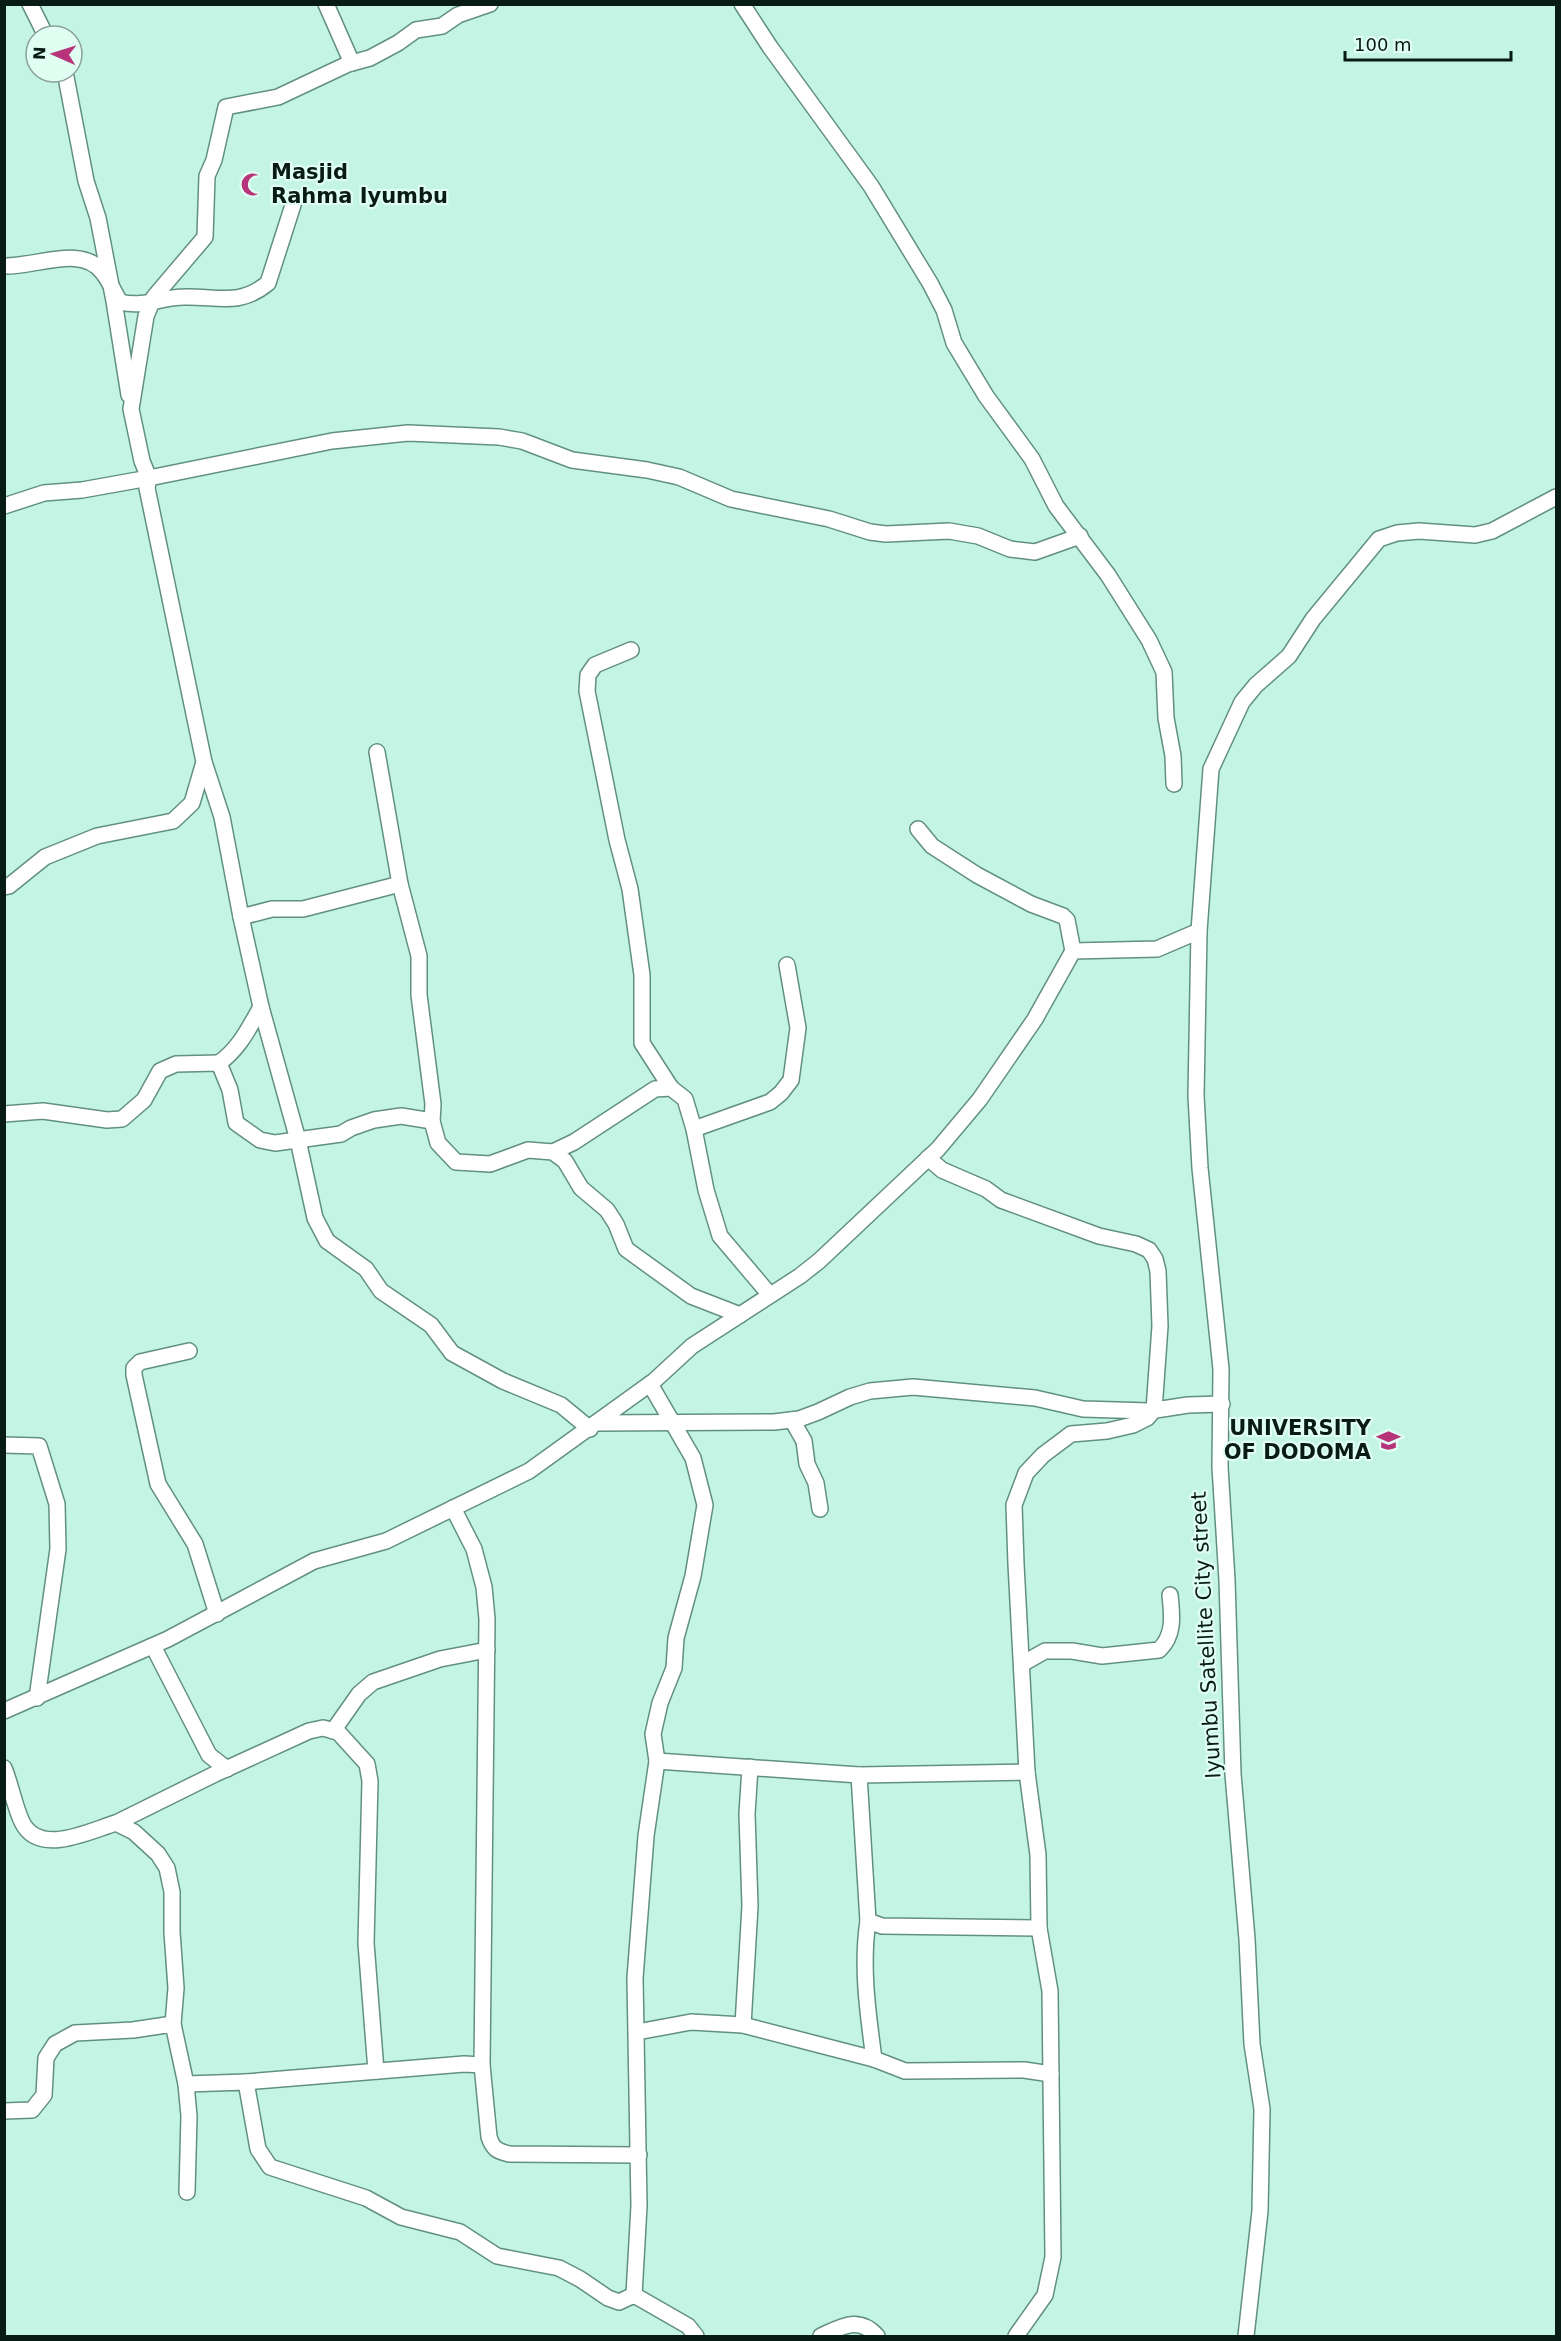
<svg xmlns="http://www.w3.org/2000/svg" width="1561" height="2341" viewBox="0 0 1561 2341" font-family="'DejaVu Sans',sans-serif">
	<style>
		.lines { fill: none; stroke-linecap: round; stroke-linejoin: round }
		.minor-casing { stroke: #629080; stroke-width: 18 }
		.minor { stroke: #fff; stroke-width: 15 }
		.labels { text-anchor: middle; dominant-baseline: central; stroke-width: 4.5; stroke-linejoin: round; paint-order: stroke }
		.poi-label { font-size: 21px; font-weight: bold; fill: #081b15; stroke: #e1fef3; text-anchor: start }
		.street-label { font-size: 21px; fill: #081b15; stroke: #e1fef3 }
	</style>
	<rect width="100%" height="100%" fill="#c4f5e4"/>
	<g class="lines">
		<defs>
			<g id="minor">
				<polyline points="30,4 46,36"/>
				<polyline points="326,4 352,63"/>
				<polyline points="742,4 770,47 871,186 930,283 944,310 954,343 986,396 1032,459 1056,506 1108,575 1149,640 1164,672 1166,718 1173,756 1174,784"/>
				<polyline points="65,72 86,181 98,218 114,301 129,395"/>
				<path d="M4,266C36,267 83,244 103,273C110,282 114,292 120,302C145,308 161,297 184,297C218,296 239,307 268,283L293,205"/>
				<polyline points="149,478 147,488 204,762 222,817 241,917 261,1007 298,1140 315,1218 327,1241 366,1269 381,1291 431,1325 452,1353 503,1381 561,1405 590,1429"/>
				<polyline points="149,478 142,461 131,409 146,316 154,297 205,237 207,176 214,160 226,107 278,97 348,64 370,58 398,43 416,30 442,26 458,15 490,4"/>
				<polyline points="4,506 44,493 82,490 149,478 332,441 408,433 499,437 522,441 572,460 647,470 679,477 731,499 829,519 870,532 886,534 949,531 978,536 1010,549 1035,552 1080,536"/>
				<polyline points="631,650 595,665 588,675 587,691 617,840 630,889 642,975 642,1043 671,1088"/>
				<polyline points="377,752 400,884 419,956 419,995 433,1104 432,1121"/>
				<polyline points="918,829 932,846 977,875 1031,904 1063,916 1067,920 1073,951"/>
				<polyline points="4,887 9,886 45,857 97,836 173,821 192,803 204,762"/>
				<polyline points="241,917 272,909 303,909 400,884"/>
				<polyline points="1199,931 1196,1096 1200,1168 1221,1369 1220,1467 1227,1580 1233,1774 1247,1939 1252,2044 1262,2109 1260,2211 1246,2336"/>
				<path d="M219,1063C239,1049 249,1028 261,1007"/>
				<polyline points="4,1114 43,1111 107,1120 122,1119 144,1100 160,1071 176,1064 219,1063 230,1090 236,1123 260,1140 275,1143 341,1134 351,1128 374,1120 401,1116 432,1121 438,1143 456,1162 490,1164 528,1150 553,1152 565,1161 581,1188 607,1210 616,1224 626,1249 691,1296 740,1315"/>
				<polyline points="694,1129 770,1102 781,1093 791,1080 798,1028 787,965"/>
				<polyline points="553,1152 574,1142 655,1089 671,1088 685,1099 694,1129 706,1190 720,1236 770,1295"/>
				<polyline points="928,1158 942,1170 986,1189 1001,1200 1099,1236 1136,1244 1149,1250 1155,1259 1158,1271 1160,1326 1154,1410 1147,1418 1133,1425 1107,1431 1071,1434 1043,1455 1026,1473 1014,1505 1016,1564 1027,1772 1038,1855 1039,1928 1050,1991 1053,2257 1045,2295 1016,2336"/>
				<polyline points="189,1351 140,1362 134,1368 134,1375 158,1484 195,1544 217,1614"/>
				<polyline points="792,1420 804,1441 807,1464 816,1483 820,1509"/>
				<polyline points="596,1423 774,1422 799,1419 818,1412 850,1397 870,1391 913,1387 1035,1398 1083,1409 1149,1411 1188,1405 1222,1404"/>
				<polyline points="4,1445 39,1446 57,1504 58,1549 37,1698"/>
				<path d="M453,1508L474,1549L484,1587L487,1619L482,2065L489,2137C493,2149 497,2151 509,2154L639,2155"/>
				<polyline points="153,1646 209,1755 227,1769"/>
				<path d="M1022,1664L1045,1651H1072L1102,1656L1159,1650C1175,1635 1172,1615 1170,1595"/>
				<polyline points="4,1711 168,1639 314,1561 386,1541 529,1471 654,1381 692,1346 800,1276 819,1261 938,1149 980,1099 1035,1019 1073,951 1157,949 1199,931 1211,769 1242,702 1256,685 1289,656 1313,619 1379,539 1397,533 1419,531 1475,535 1492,531 1556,497"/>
				<polyline points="333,1731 359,1694 373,1682 440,1659 487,1650"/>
				<polyline points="657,1761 859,1775 1027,1772"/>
				<path d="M4,1768C11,1785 14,1805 22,1822C39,1857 89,1831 116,1823L134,1832L158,1854L167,1868L172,1892V1932L176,1988L173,2024"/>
				<path d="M859,1775L868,1921C861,1967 868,2014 874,2059"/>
				<polyline points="116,1823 215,1774 309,1731 323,1728 338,1732 367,1764 370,1781 366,1943 376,2071"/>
				<polyline points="868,1921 882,1926 1039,1928"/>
				<polyline points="743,2025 750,1906 747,1814 750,1767"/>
				<polyline points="637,2032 691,2022 743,2025 874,2059 905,2071 1024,2070 1051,2074"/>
				<polyline points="246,2082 464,2064 482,2065"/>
				<polyline points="186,2084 189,2116 187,2192"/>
				<polyline points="4,2111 32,2110 44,2095 46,2058 55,2044 75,2033 133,2030 173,2024 186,2084 246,2082 258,2149 270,2167 366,2198 401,2217 460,2232 497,2256 559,2268 580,2279 608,2298 619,2302 634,2295 688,2326 696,2336"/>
				<polyline points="634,2295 639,2206 635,1978 646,1836 657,1761 653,1734 660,1703 674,1668 676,1638 693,1576 705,1505 693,1458 650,1384"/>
				<path d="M821,2336C843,2326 859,2316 877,2336"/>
			</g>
		</defs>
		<use href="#minor" class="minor-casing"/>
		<use href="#minor" class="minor"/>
	</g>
	<defs>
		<symbol id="mosque-bare" viewBox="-9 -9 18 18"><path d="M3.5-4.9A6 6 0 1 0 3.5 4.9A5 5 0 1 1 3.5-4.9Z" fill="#b7347b" stroke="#e1fef3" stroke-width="2.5" paint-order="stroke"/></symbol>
		<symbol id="university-bare" viewBox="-9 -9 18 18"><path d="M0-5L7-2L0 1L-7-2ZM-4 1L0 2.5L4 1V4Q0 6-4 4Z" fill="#b7347b" stroke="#e1fef3" stroke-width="2.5" paint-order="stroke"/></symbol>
	</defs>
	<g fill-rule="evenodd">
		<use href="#mosque-bare" x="236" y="168" width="33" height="33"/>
		<use href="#university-bare" x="1372" y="1424" width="33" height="33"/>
	</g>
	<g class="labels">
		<g class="poi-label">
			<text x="271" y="172">Masjid<tspan x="271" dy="24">Rahma Iyumbu</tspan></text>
			<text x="1371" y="1428" text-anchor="end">UNIVERSITY<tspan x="1371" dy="24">OF DODOMA</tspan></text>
		</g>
		<g class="street-label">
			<text transform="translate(1206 1635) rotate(-93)">Iyumbu Satellite City street</text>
		</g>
	</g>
	<rect width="1561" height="2341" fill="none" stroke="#081b15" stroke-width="12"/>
	<g transform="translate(54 54) rotate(273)"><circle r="28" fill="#e1fef3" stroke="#8aa39a" stroke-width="1.5"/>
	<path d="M0-4.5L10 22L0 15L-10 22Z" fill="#b7347b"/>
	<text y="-9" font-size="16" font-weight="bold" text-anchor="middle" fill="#081b15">N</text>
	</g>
	<path d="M1345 51v9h166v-9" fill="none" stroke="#081b15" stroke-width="3"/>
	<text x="1354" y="51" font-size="18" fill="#081b15" stroke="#e1fef3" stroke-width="4.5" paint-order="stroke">100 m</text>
</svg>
